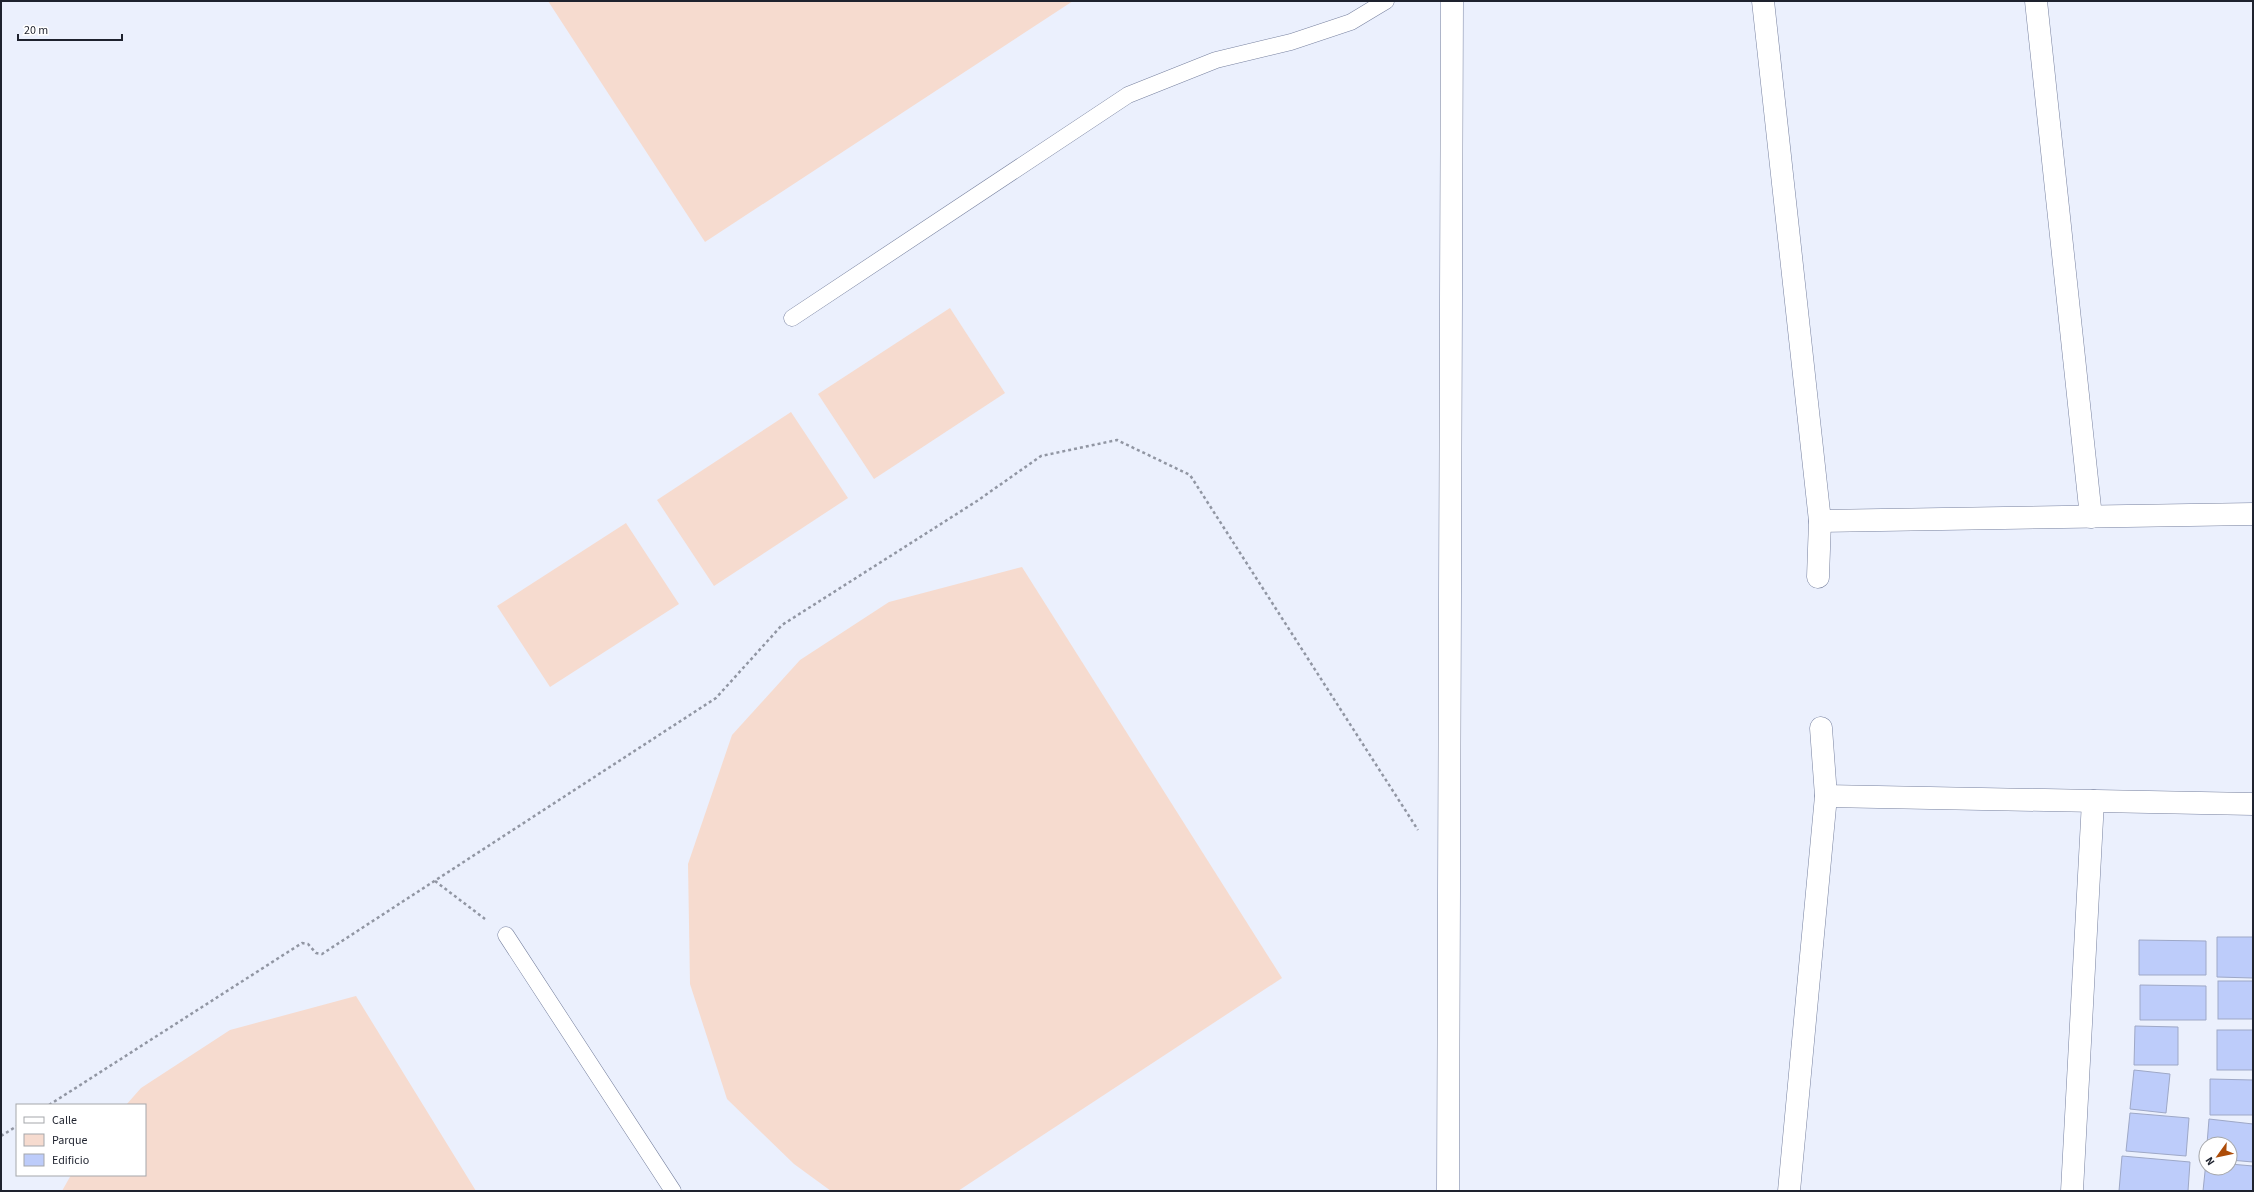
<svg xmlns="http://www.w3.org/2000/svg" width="2254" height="1192" viewBox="0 0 2254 1192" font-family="'Source Sans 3',sans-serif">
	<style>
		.green { fill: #f6dbcf }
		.building { fill: #bdccfa; stroke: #9ea8c7 }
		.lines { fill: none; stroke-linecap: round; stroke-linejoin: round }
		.service-casing { stroke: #77819f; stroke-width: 17 }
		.minor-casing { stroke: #77819f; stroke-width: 23 }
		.tertiary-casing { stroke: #77819f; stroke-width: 23 }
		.path { stroke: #9196a3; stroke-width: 2.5; stroke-dasharray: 3 3; stroke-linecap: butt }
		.service { stroke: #fff; stroke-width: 16 }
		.minor { stroke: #fff; stroke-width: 22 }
		.tertiary { stroke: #fff; stroke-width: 22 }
	</style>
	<rect width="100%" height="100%" fill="#ebf0fd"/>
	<g class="green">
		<polygon points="548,1 1073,1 705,242"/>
		<polygon points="950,308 1005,393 874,479 818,394"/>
		<polygon points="791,412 848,498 714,586 657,500"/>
		<polygon points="626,523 679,604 550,687 497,606"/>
		<polygon points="1022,567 1282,978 958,1191 831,1191 794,1164 727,1099 690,984 688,864 732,735 800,660 889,602"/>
		<polygon points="356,996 476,1191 62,1191 71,1175 145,1175 145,1105 126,1105 141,1088 230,1030"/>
	</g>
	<g class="building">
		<polygon points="2217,937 2253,937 2253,978 2217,977"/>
		<polygon points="2139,940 2206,941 2206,975 2139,975"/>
		<rect x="2218" y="981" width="35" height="38"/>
		<polygon points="2140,985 2206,986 2206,1020 2140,1020"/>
		<polygon points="2135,1026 2178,1027 2178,1065 2134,1065"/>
		<rect x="2217" y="1030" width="36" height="40"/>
		<polygon points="2134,1070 2170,1074 2166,1113 2130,1109"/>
		<polygon points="2210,1079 2253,1080 2253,1115 2210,1115"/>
		<polygon points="2130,1113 2189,1118 2186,1156 2126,1151"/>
		<polygon points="2209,1119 2253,1124 2253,1162 2230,1160 2230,1144 2207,1144"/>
		<polygon points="2122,1156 2190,1162 2188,1191 2119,1191"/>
		<polygon points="2206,1162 2206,1168 2230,1168 2230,1164 2253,1166 2253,1191 2203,1191"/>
	</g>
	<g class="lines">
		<defs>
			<g id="service">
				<polyline points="792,318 1128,95 1216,60 1291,42 1351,22 1386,1"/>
				<polyline points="506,935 673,1191"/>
			</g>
			<g id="minor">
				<polyline points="1763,1 1820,521 1818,577"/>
				<polyline points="2036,1 2091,517"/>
				<polyline points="1820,521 2253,514"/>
				<polyline points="1821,728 1826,796 2253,804"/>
				<polyline points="1789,1191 1826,796"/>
				<polyline points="2072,1191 2093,801"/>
			</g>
			<polyline id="tertiary" points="1448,1191 1452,1"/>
		</defs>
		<use href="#service" class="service-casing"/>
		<use href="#minor" class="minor-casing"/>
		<use href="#tertiary" class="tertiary-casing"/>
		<g class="path">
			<polyline points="435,881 485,919"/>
			<polyline points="49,1105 302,943 308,944 316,953 322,954 716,698 782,625 977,501 1041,456 1117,440 1190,475 1418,830"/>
			<polyline points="1,1136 17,1126"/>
		</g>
		<use href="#service" class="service"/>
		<use href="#minor" class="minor"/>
		<use href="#tertiary" class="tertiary"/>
	</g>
	<rect width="2254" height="1192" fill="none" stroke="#1e222e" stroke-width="4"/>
	<rect x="16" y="1104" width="130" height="72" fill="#ffffff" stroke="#a5a7ab"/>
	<rect x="24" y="1117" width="20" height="6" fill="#ffffff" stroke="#a5a7ab"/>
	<text x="52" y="1124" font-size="12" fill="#1e222e">Calle</text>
	<rect x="24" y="1134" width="20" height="12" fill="#f6dbcf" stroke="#a5a7ab"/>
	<text x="52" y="1144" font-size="12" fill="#1e222e">Parque</text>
	<rect x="24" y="1154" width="20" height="12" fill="#bdccfa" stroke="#a5a7ab"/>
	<text x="52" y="1164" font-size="12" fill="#1e222e">Edificio</text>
	<g transform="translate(2218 1156) rotate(237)"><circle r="19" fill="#ffffff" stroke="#a5a7ab"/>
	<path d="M0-3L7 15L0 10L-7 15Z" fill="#ad4c08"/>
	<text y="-6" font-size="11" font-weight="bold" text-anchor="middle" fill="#1e222e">N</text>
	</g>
	<path d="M18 34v6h104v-6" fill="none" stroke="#1e222e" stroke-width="2"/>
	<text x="24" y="34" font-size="12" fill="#1e222e" stroke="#ffffff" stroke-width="3" paint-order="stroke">20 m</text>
</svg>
